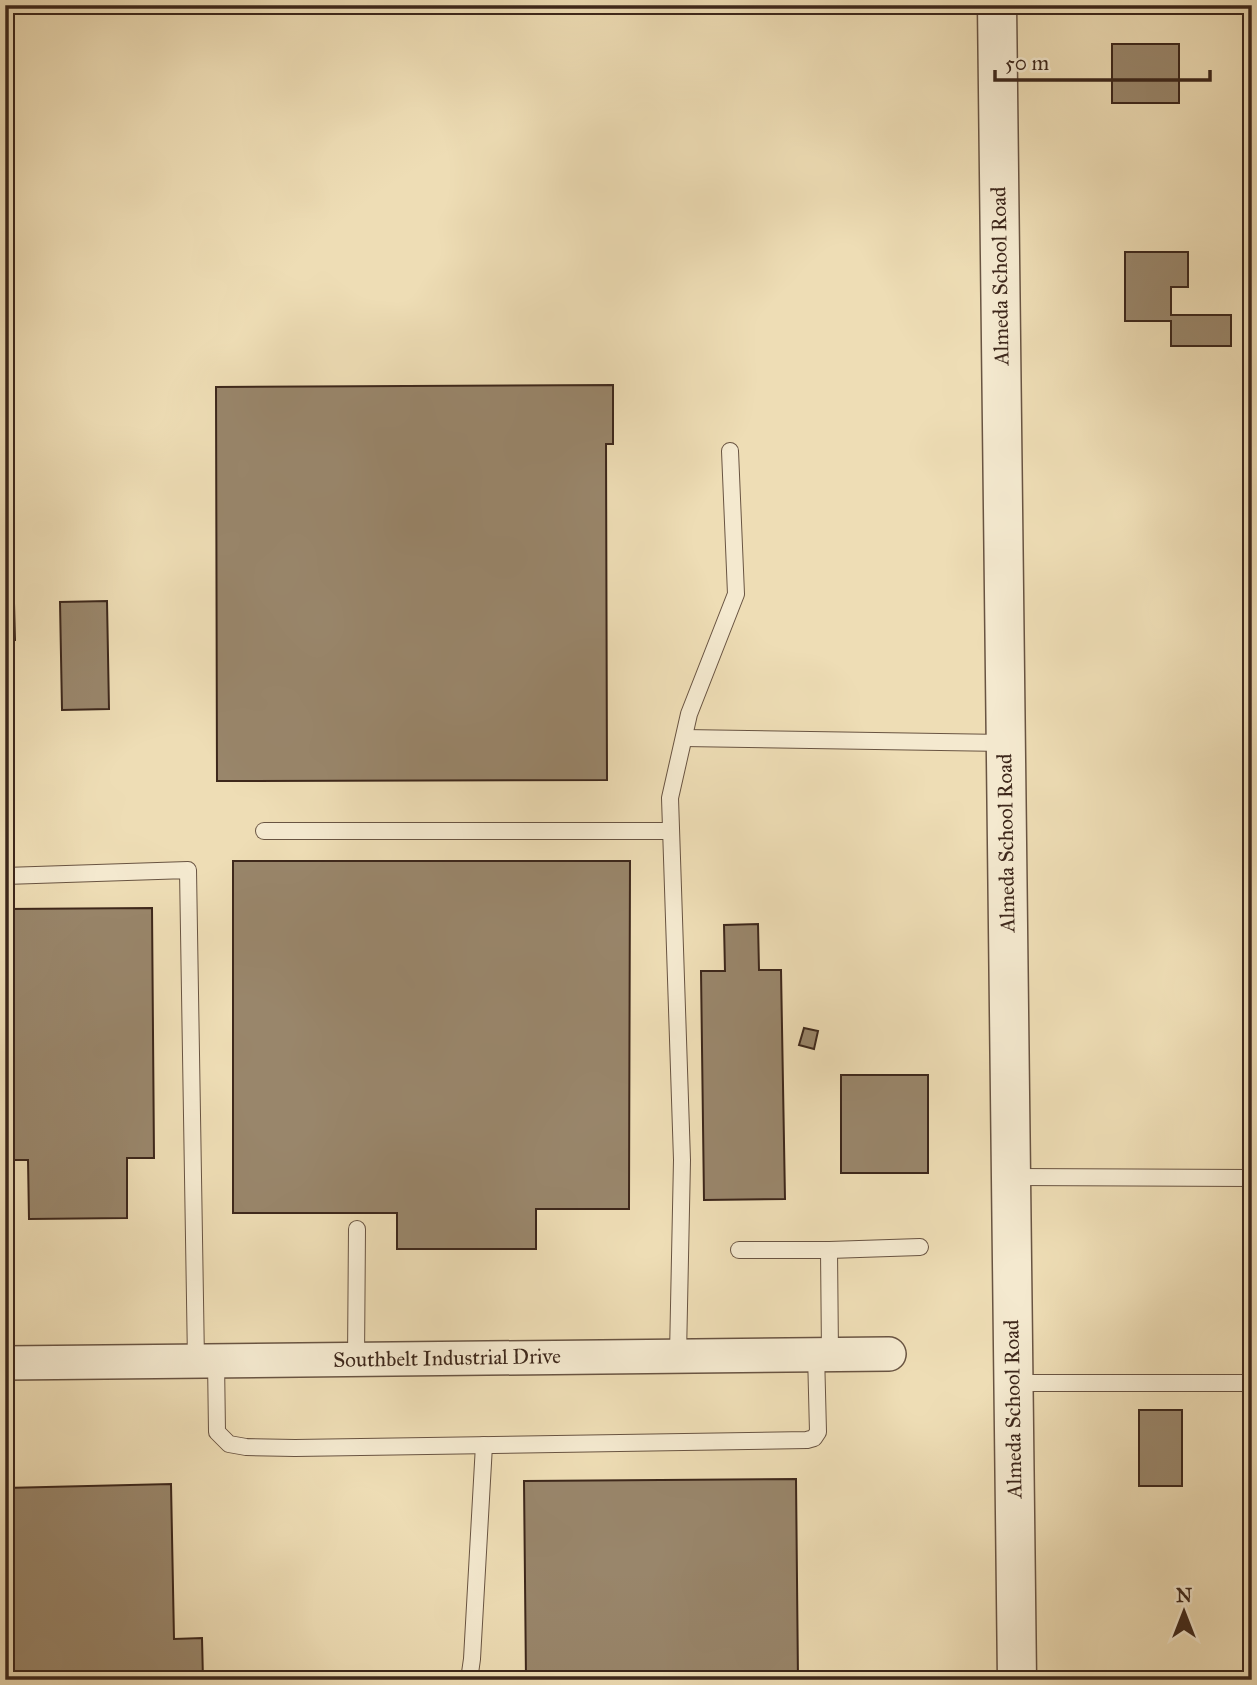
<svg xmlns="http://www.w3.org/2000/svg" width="1257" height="1685" viewBox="0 0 1257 1685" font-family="'IM FELL Great Primer',serif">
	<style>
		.building { fill: #99866b; stroke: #3d271b; stroke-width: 2 }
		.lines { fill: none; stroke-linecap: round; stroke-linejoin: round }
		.service-casing { stroke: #695442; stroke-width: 18 }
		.minor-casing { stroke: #695442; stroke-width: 36 }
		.tertiary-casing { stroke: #695442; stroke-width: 41 }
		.service { stroke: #f4e9cf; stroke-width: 16 }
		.minor { stroke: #f4e9cf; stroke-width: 33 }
		.tertiary { stroke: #f4e9cf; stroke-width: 38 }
		.labels { text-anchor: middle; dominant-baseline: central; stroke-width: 6; stroke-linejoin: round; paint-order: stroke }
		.street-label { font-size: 21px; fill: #3d271b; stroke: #f4e9cf }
	</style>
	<rect width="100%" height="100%" fill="#eeddb5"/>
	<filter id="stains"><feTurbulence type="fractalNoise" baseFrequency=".00286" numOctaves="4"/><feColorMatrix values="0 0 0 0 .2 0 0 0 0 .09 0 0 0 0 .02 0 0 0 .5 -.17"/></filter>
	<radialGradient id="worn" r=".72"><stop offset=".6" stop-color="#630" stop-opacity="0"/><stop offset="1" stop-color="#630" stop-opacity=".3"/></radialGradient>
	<g class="building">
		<rect x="1112" y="44" width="67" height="59"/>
		<polygon points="1125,252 1188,252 1188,287 1171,287 1171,315 1231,315 1231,346 1171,346 1171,321 1125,321"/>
		<polygon points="613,385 613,444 606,444 607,780 217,781 216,387"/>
		<polygon points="107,601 109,709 62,710 60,602"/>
		<polygon points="14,603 15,640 5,640 5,604"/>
		<polygon points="233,861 630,861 629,1209 536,1209 536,1249 397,1249 397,1213 233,1213"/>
		<polygon points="152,908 154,1158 127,1158 127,1218 29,1219 28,1160 5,1160 5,909"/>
		<polygon points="758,924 759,970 781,970 785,1199 704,1200 701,971 725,971 724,925"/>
		<polygon points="804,1028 818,1031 814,1049 799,1045"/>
		<rect x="841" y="1075" width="87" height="98"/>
		<rect x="1139" y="1410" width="43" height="76"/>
		<polygon points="796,1479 798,1680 526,1680 524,1481"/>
		<polygon points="171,1484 174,1639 202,1638 203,1680 5,1680 5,1488"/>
	</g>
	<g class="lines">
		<defs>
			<g id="service">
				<polyline points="684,738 1005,743"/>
				<polyline points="264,831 671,831"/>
				<polyline points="5,876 188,870 196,1361"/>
				<polyline points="1009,1177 1252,1178"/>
				<polyline points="739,1250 829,1250"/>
				<polyline points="830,1353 829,1250 920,1247"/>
				<polyline points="678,1355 682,1160 670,798 689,714 736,594 730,451"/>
				<polyline points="356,1359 357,1229"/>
				<polyline points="216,1361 217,1432 229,1444 246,1447 295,1448 807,1440 814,1438 818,1432 816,1353"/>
				<polyline points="1013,1383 1252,1383"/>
				<polyline points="469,1680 472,1659 484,1445"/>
			</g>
			<polyline id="minor" points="5,1363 889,1354"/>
			<polyline id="tertiary" points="997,5 1017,1680"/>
		</defs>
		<use href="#service" class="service-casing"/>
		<use href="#minor" class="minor-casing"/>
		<use href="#tertiary" class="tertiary-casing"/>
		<use href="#service" class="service"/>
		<use href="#minor" class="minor"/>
		<use href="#tertiary" class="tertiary"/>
	</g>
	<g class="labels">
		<g class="street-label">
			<text transform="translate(1000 276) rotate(-91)">Almeda School Road</text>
			<text transform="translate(1006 843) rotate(-91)">Almeda School Road</text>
			<text transform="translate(447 1358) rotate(-1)">Southbelt Industrial Drive</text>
			<text transform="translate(1013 1409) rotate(-91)">Almeda School Road</text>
		</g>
	</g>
	<rect width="1257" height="1685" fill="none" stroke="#eeddb5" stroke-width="28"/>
	<rect x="7" y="7" width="1243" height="1671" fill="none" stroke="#3d271b" stroke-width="3.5"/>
	<rect x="14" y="14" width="1229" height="1657" fill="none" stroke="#3d271b" stroke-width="2"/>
	<g transform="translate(1184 1612)" stroke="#f4e9cf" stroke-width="5" paint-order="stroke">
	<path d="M0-5L12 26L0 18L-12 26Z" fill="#3d271b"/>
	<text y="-10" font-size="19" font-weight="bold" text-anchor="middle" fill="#3d271b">N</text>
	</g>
	<path d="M995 70v10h215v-10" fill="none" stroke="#3d271b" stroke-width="3.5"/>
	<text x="1005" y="70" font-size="21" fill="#3d271b" stroke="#f4e9cf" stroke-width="5" paint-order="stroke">50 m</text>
	<rect width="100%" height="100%" filter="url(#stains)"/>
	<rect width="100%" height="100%" fill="url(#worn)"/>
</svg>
